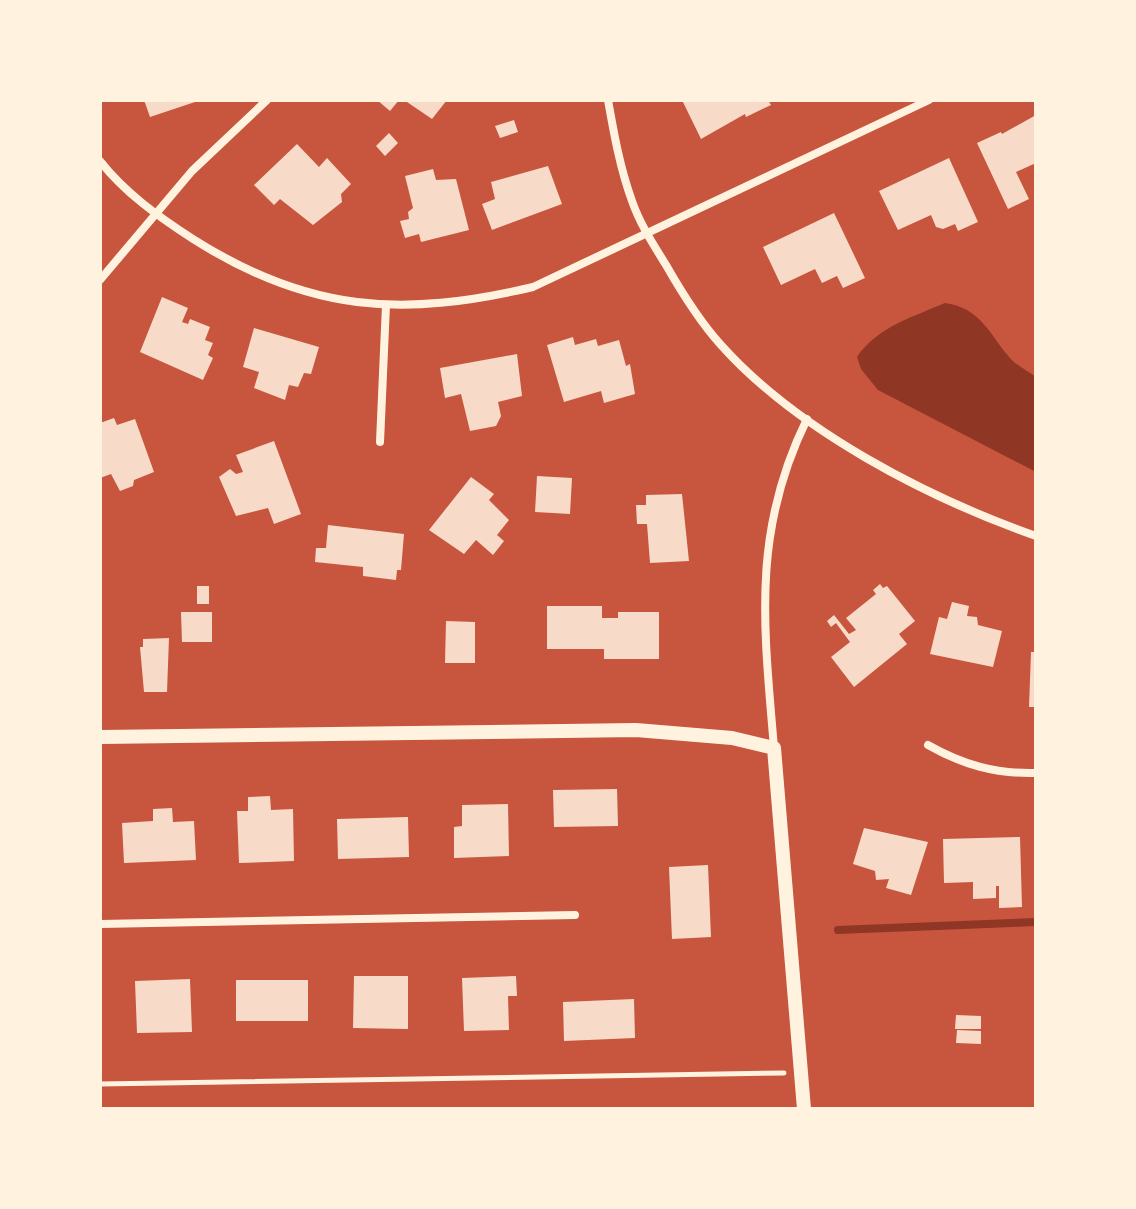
<svg xmlns="http://www.w3.org/2000/svg" width="1136" height="1209" viewBox="0 0 1136 1209" font-family="'Open Sans',sans-serif">
	<style>
		.water { fill: #8f3625 }
		.lines { fill: none; stroke-linecap: round; stroke-linejoin: round }
		.stream { stroke: #8f3625; stroke-width: 8 }
		.building { fill: #f7dbc8 }
		.path { stroke: #fff3e0; stroke-width: 5 }
		.minor { stroke: #fff3e0; stroke-width: 8 }
		.tertiary { stroke: #fff3e0; stroke-width: 14 }
	</style>
	<rect width="100%" height="100%" fill="#c8553d"/>
	<path class="water" d="M945,303C981,308 989,334 1010,358C1017,366 1028,371 1036,377V472L878,390L861,369L857,357C877,327 913,317 945,303Z"/>
	<g class="lines">
		<polyline class="stream" points="838,930 1036,922"/>
	</g>
	<g class="building">
		<polygon points="144,100 198,100 198,101 150,117"/>
		<polygon points="377,100 399,100 390,111"/>
		<polygon points="404,100 447,100 432,119"/>
		<polygon points="682,100 768,100 771,105 746,117 745,114 701,139"/>
		<polygon points="1036,115 1036,163 1016,172 1029,199 1008,209 977,143 1001,132 1002,134"/>
		<polygon points="514,120 518,132 500,138 495,126"/>
		<polygon points="389,133 398,143 385,156 376,146"/>
		<polygon points="297,144 319,167 327,158 351,184 341,194 342,202 313,225 280,199 274,205 254,185"/>
		<polygon points="949,158 978,222 958,231 955,224 943,229 936,227 931,215 898,230 879,191"/>
		<polygon points="548,166 562,204 492,230 482,204 495,199 491,182"/>
		<polygon points="433,169 436,180 456,179 469,230 421,242 419,234 405,238 400,221 409,219 408,212 413,208 405,176"/>
		<polygon points="834,213 865,278 843,288 837,276 822,283 815,269 781,285 763,247"/>
		<polygon points="162,297 188,308 182,322 188,324 190,319 210,327 205,340 213,343 208,355 213,358 203,380 140,352"/>
		<polygon points="254,328 319,347 311,374 304,373 298,387 289,385 285,400 254,388 259,372 243,367"/>
		<polygon points="573,337 575,345 596,339 598,346 619,340 626,366 630,364 635,394 604,403 601,391 564,402 547,345"/>
		<polygon points="517,354 522,396 498,402 501,416 496,426 470,431 461,394 445,398 440,368"/>
		<polygon points="114,418 117,425 135,419 154,472 134,480 133,486 120,491 111,474 100,478 100,423"/>
		<polygon points="274,441 301,514 274,524 268,508 236,516 219,477 230,469 236,474 243,472 236,455"/>
		<polygon points="537,476 572,478 570,514 535,512"/>
		<polygon points="471,477 494,494 489,500 509,520 497,535 504,541 493,555 476,540 464,554 429,530"/>
		<polygon points="682,494 689,561 650,563 647,524 637,524 636,505 646,505 646,495"/>
		<polygon points="328,525 404,534 401,570 397,570 396,580 363,576 363,567 315,562 316,548 326,548"/>
		<polygon points="880,584 883,588 887,586 915,621 899,634 907,644 854,687 831,657 850,642 836,623 831,627 827,621 834,615 849,634 856,630 846,618 876,594 873,590"/>
		<rect x="197" y="586" width="12" height="18"/>
		<polygon points="952,602 969,606 967,616 977,617 978,625 1002,631 993,667 930,654 939,617 947,619"/>
		<polygon points="547,606 602,606 602,618 618,618 618,612 659,612 659,659 604,659 604,649 547,649"/>
		<polygon points="181,612 212,612 212,642 182,642"/>
		<polygon points="446,621 475,622 475,663 445,663"/>
		<polygon points="169,638 167,692 144,692 140,647 143,647 143,639"/>
		<polygon points="1031,652 1036,652 1036,707 1029,707"/>
		<polygon points="617,789 618,826 554,827 553,790"/>
		<polygon points="270,796 271,810 293,809 294,861 239,863 237,811 248,811 248,797"/>
		<polygon points="508,804 509,856 454,858 454,827 462,826 462,805"/>
		<polygon points="172,808 173,822 194,821 196,860 124,863 122,823 153,821 153,809"/>
		<polygon points="408,817 409,857 338,859 337,819"/>
		<polygon points="864,828 928,842 911,895 886,888 889,879 876,880 875,871 853,864"/>
		<polygon points="1020,837 1022,907 999,908 999,886 996,886 996,898 973,899 973,882 944,883 943,839"/>
		<polygon points="708,865 711,937 672,939 669,867"/>
		<polygon points="354,976 408,976 408,1029 353,1028"/>
		<polygon points="516,976 517,996 508,996 509,1030 464,1031 462,978"/>
		<polygon points="190,979 192,1032 137,1033 135,981"/>
		<rect x="236" y="980" width="72" height="41"/>
		<polygon points="634,999 635,1038 564,1041 563,1002"/>
		<polygon points="956,1015 981,1016 981,1029 955,1029"/>
		<polygon points="957,1030 981,1031 981,1044 956,1043"/>
	</g>
	<g class="lines">
		<polyline class="path" points="100,1084 784,1073"/>
		<g class="minor">
			<path d="M608,100C614,134 620,168 632,201C640,224 653,244 666,265C682,293 700,322 721,345C798,431 928,498 1036,536"/>
			<path d="M100,161C125,193 159,217 193,239C308,312 402,318 533,287L929,100"/>
			<polyline points="100,280 192,171 267,100"/>
			<polyline points="380,442 386,305"/>
			<path d="M928,745C963,765 996,774 1036,773"/>
			<path d="M774,748C764,627 751,533 807,419"/>
			<polyline points="100,924 575,915"/>
		</g>
		<polyline class="tertiary" points="100,737 636,730 732,738 774,748 804,1109"/>
	</g>
	<rect width="1136" height="1209" fill="none" stroke="#fff3e0" stroke-width="204"/>
</svg>
